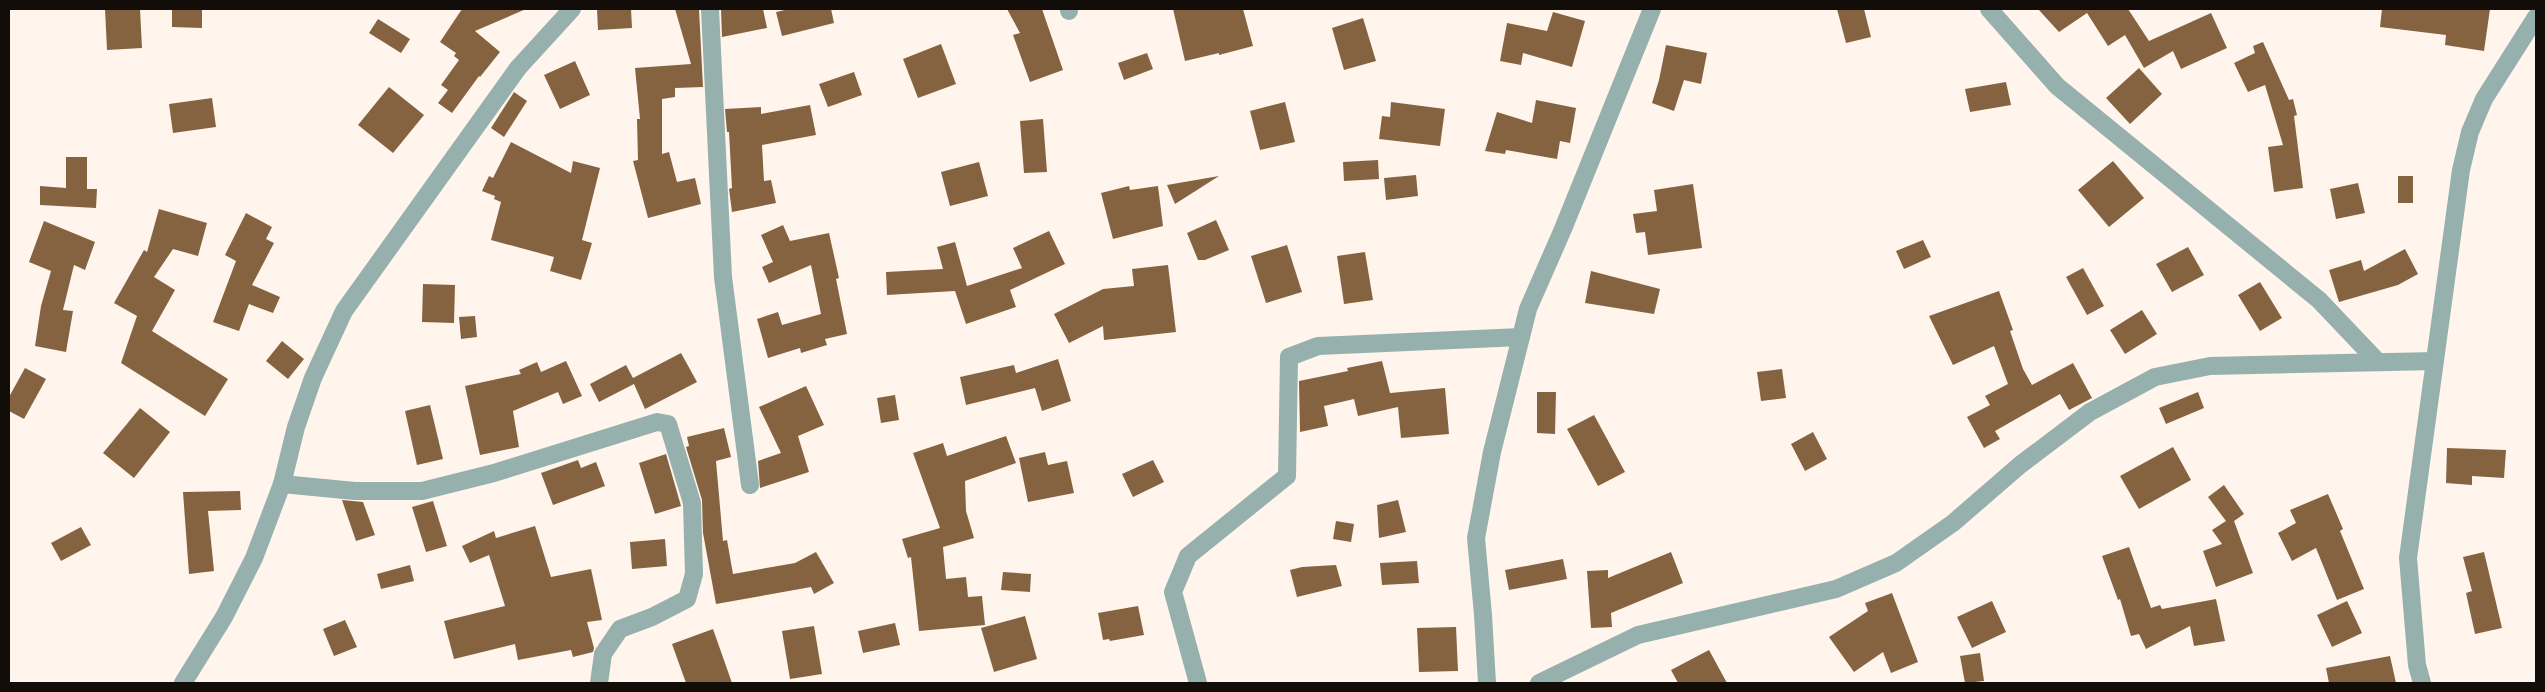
<svg xmlns="http://www.w3.org/2000/svg" width="2545" height="692" viewBox="0 0 2545 692" font-family="'PT Sans',sans-serif">
	<style>
		.building { fill: #866340 }
		.lines { fill: none; stroke-linecap: round; stroke-linejoin: round }
		.street { stroke: #95b0ad; stroke-width: 18 }
	</style>
	<rect width="100%" height="100%" fill="#fff5ec"/>
	<g class="building">
		<polygon points="105,9 140,9 142,48 107,50"/>
		<polygon points="172,9 202,9 202,28 172,27"/>
		<polygon points="462,9 526,9 475,31 500,52 480,77 479,76 452,113 438,103 448,90 441,85 459,60 454,56 456,53 440,42"/>
		<polygon points="597,9 631,9 632,28 598,30"/>
		<polygon points="675,9 699,9 703,87 675,88 675,97 662,99 662,154 669,152 677,182 695,178 701,204 648,218 633,161 638,160 637,119 640,119 635,68 691,64"/>
		<polygon points="721,9 763,9 767,28 722,37"/>
		<polygon points="789,9 831,9 834,23 782,36 776,12"/>
		<polygon points="1007,9 1042,9 1063,70 1030,82 1013,35 1020,33"/>
		<polygon points="1173,9 1243,9 1253,46 1219,55 1219,53 1185,61"/>
		<polygon points="1837,9 1864,9 1871,37 1846,43"/>
		<polygon points="2038,9 2128,9 2149,41 2211,13 2227,48 2181,69 2173,51 2144,68 2125,35 2108,46 2087,13 2059,32"/>
		<polygon points="2382,9 2490,9 2484,51 2445,45 2446,35 2380,27"/>
		<polygon points="1553,12 1585,21 1572,67 1523,53 1521,65 1500,61 1507,23 1547,31"/>
		<polygon points="1363,18 1376,61 1344,70 1332,28"/>
		<polygon points="378,19 410,39 401,53 369,33"/>
		<polygon points="2263,42 2289,100 2293,99 2297,115 2294,116 2303,188 2274,192 2268,147 2283,145 2265,85 2248,92 2234,63 2255,53 2253,46"/>
		<polygon points="941,44 956,84 918,98 903,59"/>
		<polygon points="1666,45 1707,53 1701,84 1684,80 1674,111 1652,103 1659,80"/>
		<polygon points="1147,53 1153,69 1124,80 1118,63"/>
		<polygon points="575,61 590,95 560,109 544,75"/>
		<polygon points="2139,68 2162,94 2130,124 2106,98"/>
		<polygon points="854,72 862,95 828,107 819,84"/>
		<polygon points="2006,82 2011,105 1970,112 1965,89"/>
		<polygon points="389,87 424,115 393,153 358,125"/>
		<polygon points="514,92 527,101 504,137 491,128"/>
		<polygon points="212,98 216,127 173,133 169,104"/>
		<polygon points="1536,100 1576,108 1570,143 1560,141 1557,159 1506,150 1505,154 1485,151 1497,112 1532,123"/>
		<polygon points="1285,102 1295,142 1260,150 1250,111"/>
		<polygon points="1391,102 1445,109 1440,146 1379,139 1382,116 1390,117"/>
		<polygon points="810,105 816,135 762,145 764,181 771,180 776,203 732,212 729,189 732,188 729,132 727,132 725,109 761,107 761,114"/>
		<polygon points="1043,119 1047,172 1024,173 1020,121"/>
		<polygon points="511,142 571,173 573,161 600,168 582,240 592,243 581,280 550,271 554,257 491,240 501,202 494,199 495,196 482,191 489,176 493,178"/>
		<polygon points="66,157 87,157 87,189 97,189 96,208 40,205 40,186 66,188"/>
		<polygon points="1378,160 1379,179 1344,181 1343,162"/>
		<polygon points="2113,161 2144,198 2109,227 2078,190"/>
		<polygon points="979,162 988,196 950,206 941,172"/>
		<polygon points="1416,175 1418,196 1386,200 1384,178"/>
		<polygon points="1219,176 1175,204 1167,185"/>
		<rect x="2398" y="176" width="15" height="27"/>
		<polygon points="2358,183 2365,213 2336,219 2330,189"/>
		<polygon points="1693,184 1702,248 1648,255 1645,232 1636,233 1633,214 1657,211 1654,190"/>
		<polygon points="1129,186 1130,190 1158,186 1163,226 1113,239 1101,193"/>
		<polygon points="159,209 207,223 198,256 173,249 154,277 175,290 152,331 228,379 205,416 121,363 137,316 114,303 144,250 147,252"/>
		<polygon points="246,213 272,227 266,239 274,243 252,285 280,297 273,313 249,304 239,331 213,322 236,261 225,255"/>
		<polygon points="1216,220 1229,250 1205,260 1198,260 1187,233"/>
		<polygon points="44,221 95,242 85,270 74,265 63,310 73,311 66,352 35,346 41,306 51,271 29,262"/>
		<polygon points="783,225 790,241 829,233 839,278 836,279 847,334 825,339 827,345 801,353 800,348 768,358 757,319 778,312 782,325 821,314 811,265 769,283 762,267 773,262 761,235"/>
		<polygon points="1049,231 1065,264 1010,290 1016,307 966,324 955,291 887,295 886,272 943,269 937,247 955,242 967,286 1022,268 1013,248"/>
		<polygon points="1923,240 1931,257 1904,269 1896,251"/>
		<polygon points="1287,245 1302,292 1266,303 1251,256"/>
		<polygon points="2188,247 2204,275 2172,292 2156,264"/>
		<polygon points="2405,249 2418,274 2398,285 2339,302 2329,270 2361,260 2364,271"/>
		<polygon points="1365,252 1373,300 1344,304 1337,256"/>
		<polygon points="1168,265 1176,332 1104,340 1103,326 1069,343 1054,314 1103,289 1134,286 1132,269"/>
		<polygon points="2083,268 2104,306 2087,315 2066,277"/>
		<polygon points="1591,271 1660,289 1654,314 1585,303"/>
		<polygon points="2260,282 2282,318 2260,331 2238,295"/>
		<polygon points="423,284 455,285 454,323 422,322"/>
		<polygon points="1999,291 2013,330 2010,331 2023,369 2032,385 2073,363 2092,398 2069,410 2060,394 1995,431 2000,439 1984,448 1967,417 1990,405 1985,396 2008,384 1994,346 1953,365 1929,316"/>
		<polygon points="2142,310 2157,334 2125,354 2110,330"/>
		<polygon points="475,316 477,337 461,339 459,317"/>
		<polygon points="282,341 304,359 288,379 266,361"/>
		<polygon points="681,353 697,382 645,409 634,384 599,402 590,384 626,365 633,378"/>
		<polygon points="1058,359 1071,401 1042,411 1035,388 966,405 960,377 1014,365 1016,373"/>
		<polygon points="566,361 582,396 563,404 558,392 513,411 519,447 480,455 465,386 521,374 519,370 537,362 541,372"/>
		<polygon points="1382,361 1390,393 1445,388 1449,434 1401,438 1398,407 1358,416 1354,399 1324,406 1328,426 1300,432 1299,381 1348,371 1347,368"/>
		<polygon points="25,368 46,379 24,419 9,411 9,397"/>
		<polygon points="1782,369 1786,398 1761,401 1757,372"/>
		<polygon points="806,386 824,425 798,436 809,472 760,488 758,461 781,453 759,407"/>
		<polygon points="1537,392 1556,392 1555,434 1537,433"/>
		<polygon points="2198,392 2204,408 2166,424 2159,408"/>
		<polygon points="895,395 899,420 881,423 877,398"/>
		<polygon points="430,405 443,459 417,465 405,411"/>
		<polygon points="140,408 170,432 134,478 103,453"/>
		<polygon points="1594,415 1625,472 1598,486 1567,429"/>
		<polygon points="724,428 731,457 716,461 723,541 727,540 733,574 795,563 816,552 834,583 814,594 811,587 716,604 703,533 702,500 686,447 689,446 687,437"/>
		<polygon points="1813,432 1827,459 1805,471 1791,444"/>
		<polygon points="1006,436 1016,463 965,481 966,511 974,538 943,547 946,579 966,577 968,597 982,596 985,625 919,631 911,557 908,558 902,539 940,528 913,453 943,443 947,456"/>
		<polygon points="2173,447 2191,480 2139,509 2120,476"/>
		<polygon points="2447,448 2506,450 2504,478 2472,476 2472,485 2446,483"/>
		<polygon points="1045,452 1048,465 1067,461 1074,493 1028,502 1019,458"/>
		<polygon points="666,454 681,506 655,514 639,463"/>
		<polygon points="578,460 581,468 596,462 605,486 553,505 541,473"/>
		<polygon points="1153,460 1164,482 1133,497 1122,474"/>
		<polygon points="2224,485 2244,514 2234,521 2253,573 2216,587 2203,551 2222,544 2212,530 2226,521 2208,497"/>
		<polygon points="240,491 241,510 208,511 214,571 189,574 183,492"/>
		<polygon points="2328,494 2343,529 2340,531 2364,589 2337,600 2316,548 2292,561 2278,533 2296,523 2290,510"/>
		<polygon points="342,500 363,502 375,535 356,541"/>
		<polygon points="1398,500 1406,532 1379,538 1377,505"/>
		<polygon points="433,501 447,546 426,552 412,507"/>
		<polygon points="1336,521 1354,524 1351,542 1333,539"/>
		<polygon points="535,526 551,577 591,569 602,620 587,622 594,648 593,652 573,657 571,650 518,660 515,644 454,659 444,621 505,606 489,555 470,563 462,546 494,531 496,538"/>
		<polygon points="81,527 91,545 61,561 51,543"/>
		<polygon points="665,539 667,566 632,569 630,542"/>
		<polygon points="2129,547 2151,608 2160,605 2162,609 2216,599 2225,641 2194,646 2190,626 2146,649 2139,634 2131,636 2120,599 2118,600 2102,556"/>
		<polygon points="1671,552 1683,583 1611,613 1612,627 1591,628 1587,571 1608,570 1608,578"/>
		<polygon points="2484,552 2502,628 2475,634 2466,593 2472,591 2463,557"/>
		<polygon points="1563,559 1567,579 1509,590 1505,570"/>
		<polygon points="1417,561 1419,583 1382,585 1380,563"/>
		<polygon points="410,565 414,581 381,589 377,574"/>
		<polygon points="1336,565 1342,586 1297,597 1290,570 1302,567"/>
		<polygon points="1003,572 1031,574 1030,592 1001,590"/>
		<polygon points="1892,593 1918,662 1891,673 1883,652 1854,672 1829,637 1868,611 1865,603"/>
		<polygon points="1992,601 2006,632 1972,648 1957,617"/>
		<polygon points="2347,601 2362,633 2332,647 2317,615"/>
		<polygon points="1138,606 1144,635 1110,641 1109,639 1103,640 1098,613"/>
		<polygon points="1025,616 1037,659 994,672 981,628"/>
		<polygon points="345,620 357,647 334,656 323,629"/>
		<polygon points="895,623 900,645 863,653 858,631"/>
		<polygon points="814,626 822,674 790,679 782,631"/>
		<polygon points="1456,627 1458,671 1419,672 1417,628"/>
		<polygon points="713,629 732,683 686,683 672,644"/>
		<polygon points="1709,650 1727,683 1678,683 1671,670"/>
		<polygon points="1980,653 1984,681 1965,683 1960,656"/>
		<polygon points="2390,656 2396,683 2329,683 2326,668"/>
	</g>
	<g class="lines">
		<g class="street">
			<polyline points="710,9 723,277 750,485"/>
			<polyline points="1069,9 1069,11"/>
			<polyline points="1989,9 2057,86 2319,300 2378,362"/>
			<polyline points="282,484 355,491 422,491 494,473 657,422 668,424 692,503 694,574 687,599 652,617 620,629 603,654 599,683"/>
			<polyline points="183,683 224,617 254,558 282,484 296,427 313,378 344,311 518,68 572,9"/>
			<polyline points="1198,683 1173,592 1188,556 1287,476 1289,357 1318,346 1521,337"/>
			<polyline points="1487,683 1483,615 1476,538 1492,452 1528,309 1563,229 1652,9"/>
			<polyline points="1539,683 1638,635 1836,589 1896,563 1953,523 2020,465 2090,412 2155,377 2210,366 2435,361"/>
			<polyline points="2422,683 2417,665 2408,558 2461,170 2470,132 2484,99 2536,17"/>
		</g>
	</g>
	<rect width="2545" height="692" fill="none" stroke="#120d08" stroke-width="20"/>
</svg>
